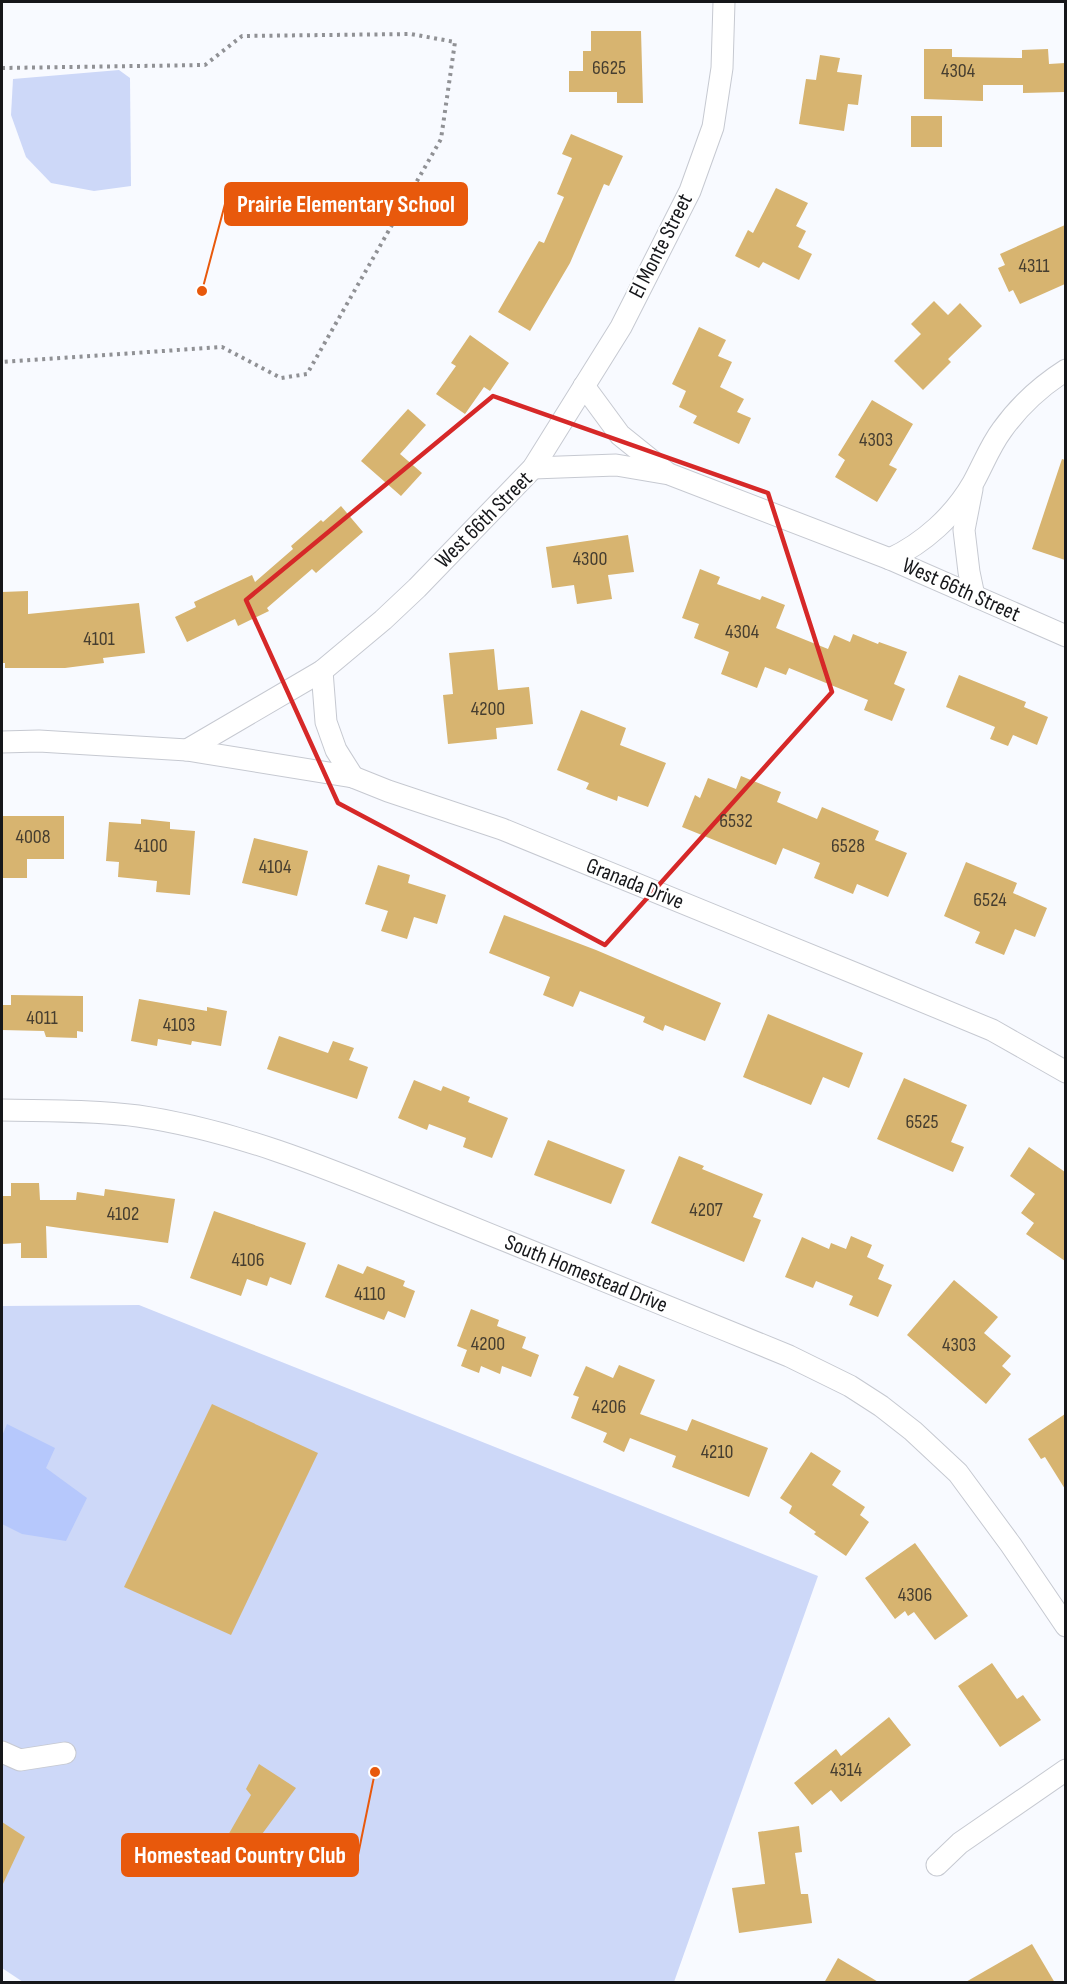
<svg xmlns="http://www.w3.org/2000/svg" width="1067" height="1984" viewBox="0 0 1067 1984" font-family="'Sofia Sans Condensed',sans-serif">
	<style>
		.green { fill: #cdd8f8 }
		.water { fill: #b6c8fc }
		.building { fill: #d7b470 }
		.lines { fill: none; stroke-linecap: round; stroke-linejoin: round }
		.street-casing { stroke: #c6c9d1; stroke-width: 23 }
		.path { stroke: #909195; stroke-width: 4; stroke-dasharray: 3 4.5; stroke-linecap: butt }
		.street { stroke: #fff; stroke-width: 21 }
		.marked { fill: none; stroke: #d62828; stroke-width: 4.5; stroke-linejoin: round }
		.labels { text-anchor: middle; dominant-baseline: central; stroke-width: 4.5; stroke-linejoin: round; paint-order: stroke }
		.number-label { font-size: 20px; fill: #463e30 }
		.street-label { font-size: 22px; fill: #16171a; stroke: #fff }
		.leader { fill: none; stroke: #e8590c; stroke-width: 2 }
		.callout-dot { fill: #e8590c; stroke: #fff; stroke-width: 2 }
		.callout { fill: #e8590c; stroke: #e8590c; stroke-width: 2 }
		.callout-label { font-size: 24px; text-anchor: middle; font-weight: bold; fill: #fff }
	</style>
	<rect width="100%" height="100%" fill="#f8faff"/>
	<g class="green">
		<polygon points="119,70 130,78 131,186 94,191 51,183 26,157 11,115 13,79"/>
		<polygon points="139,1305 818,1576 674,1982 23,1982 2,1968 2,1306"/>
	</g>
	<polygon class="water" points="7,1424 55,1448 46,1468 87,1498 66,1541 22,1534 2,1524 2,1436"/>
	<g class="building">
		<polygon points="591,31 641,31 643,103 617,103 617,92 569,92 569,71 583,71 583,51 591,51"/>
		<polygon points="924,49 952,49 952,57 1022,58 1022,50 1048,49 1049,64 1065,63 1065,92 1023,93 1023,85 983,85 983,101 924,99"/>
		<polygon points="820,55 840,58 837,72 862,75 858,105 848,104 844,131 799,124 806,79 816,80"/>
		<rect x="911" y="116" width="31" height="31"/>
		<polygon points="571,134 623,156 609,186 604,184 570,263 530,331 498,312 539,241 544,243 564,197 557,194 572,158 562,154"/>
		<polygon points="776,188 808,203 796,226 806,231 798,247 812,254 799,280 763,262 759,268 735,256 748,230 753,233"/>
		<polygon points="1065,225 1065,284 1020,304 1013,290 1009,292 998,268 1005,265 1000,254"/>
		<polygon points="934,301 948,315 960,303 982,326 948,359 951,362 923,390 894,361 921,334 911,324"/>
		<polygon points="699,327 726,340 718,356 732,362 720,387 744,399 737,412 751,418 739,444 693,423 697,416 679,407 686,391 672,384"/>
		<polygon points="470,335 509,363 490,391 484,387 465,414 436,394 456,366 451,363"/>
		<polygon points="872,400 913,424 889,465 897,469 877,502 835,477 845,460 838,455"/>
		<polygon points="408,409 426,425 400,454 422,473 401,496 361,461"/>
		<polygon points="1062,459 1065,460 1065,560 1032,549"/>
		<polygon points="341,506 363,532 316,573 312,569 267,608 269,611 238,626 235,619 187,642 175,617 196,607 194,602 252,575 255,582 293,549 291,546 321,520 323,522"/>
		<polygon points="628,535 634,572 608,575 612,599 577,604 574,585 552,588 546,547"/>
		<polygon points="700,569 720,577 717,584 760,600 762,596 785,605 776,628 828,649 834,635 850,642 853,634 878,644 879,642 907,652 894,684 905,689 892,721 864,710 868,700 789,668 786,675 765,667 757,688 721,674 729,652 694,638 699,624 682,618"/>
		<polygon points="28,591 28,614 139,603 145,653 103,658 104,663 65,668 5,668 5,663 2,663 2,592"/>
		<polygon points="494,649 498,690 529,687 533,724 496,728 497,739 448,744 443,695 453,694 449,653"/>
		<polygon points="959,675 1026,702 1024,707 1048,717 1037,745 1013,735 1008,746 990,739 995,727 946,707"/>
		<polygon points="581,710 626,728 620,745 666,763 648,807 618,796 617,801 586,789 589,783 557,770"/>
		<polygon points="741,776 781,792 777,802 817,819 822,807 879,831 875,840 907,853 888,897 857,884 853,894 814,878 820,863 783,848 776,865 682,827 695,795 700,798 708,778 736,789"/>
		<polygon points="2,816 64,816 64,859 27,859 27,878 2,878"/>
		<polygon points="141,819 170,822 170,829 195,831 190,895 156,892 157,881 118,877 119,862 106,861 109,822 141,824"/>
		<polygon points="254,838 308,851 297,896 242,883"/>
		<polygon points="966,862 1017,883 1013,893 1047,908 1035,937 1015,929 1004,955 975,943 980,932 944,916"/>
		<polygon points="378,865 410,875 408,883 446,895 437,924 414,917 407,939 381,931 388,911 365,904"/>
		<polygon points="504,915 596,950 721,1003 705,1041 665,1025 663,1031 643,1022 645,1017 580,991 573,1007 543,995 550,977 489,953"/>
		<polygon points="11,995 83,996 83,1032 77,1031 77,1038 46,1037 44,1031 2,1030 2,1005 11,1005"/>
		<polygon points="139,999 207,1011 207,1007 227,1011 221,1046 192,1041 191,1045 158,1039 157,1046 131,1041"/>
		<polygon points="768,1014 863,1053 849,1088 823,1077 811,1105 743,1077"/>
		<polygon points="279,1036 328,1053 333,1041 354,1048 349,1060 368,1067 357,1099 267,1069"/>
		<polygon points="904,1078 967,1105 951,1142 964,1147 953,1172 877,1139"/>
		<polygon points="414,1080 441,1091 443,1086 470,1097 468,1102 508,1118 492,1158 463,1147 466,1138 429,1124 427,1130 398,1118"/>
		<polygon points="548,1140 625,1170 611,1204 534,1175"/>
		<polygon points="1029,1147 1065,1172 1065,1261 1026,1234 1034,1223 1021,1213 1035,1194 1010,1176"/>
		<polygon points="679,1156 704,1166 702,1169 763,1194 753,1217 761,1220 744,1262 651,1223"/>
		<polygon points="11,1183 39,1183 40,1200 76,1200 77,1192 104,1196 105,1189 175,1199 168,1243 46,1226 47,1258 21,1258 21,1243 2,1244 2,1196 11,1196"/>
		<polygon points="214,1211 306,1243 291,1285 270,1277 267,1286 247,1279 241,1296 190,1278"/>
		<polygon points="851,1236 872,1245 867,1257 884,1265 878,1279 892,1285 878,1317 849,1305 853,1296 816,1281 813,1288 785,1277 802,1237 829,1249 831,1243 846,1249"/>
		<polygon points="338,1264 363,1274 367,1266 405,1281 403,1286 415,1291 405,1318 388,1311 384,1320 325,1297"/>
		<polygon points="954,1280 998,1317 984,1333 1011,1356 1002,1366 1011,1374 986,1404 907,1335"/>
		<polygon points="471,1309 499,1320 497,1326 526,1337 522,1348 539,1355 531,1377 502,1366 500,1374 481,1366 479,1373 461,1366 467,1350 457,1346"/>
		<polygon points="619,1365 655,1380 640,1414 687,1431 692,1419 768,1448 749,1497 672,1467 676,1456 630,1438 624,1452 603,1442 607,1433 571,1418 579,1397 573,1395 586,1366 613,1378"/>
		<polygon points="212,1404 318,1453 231,1635 124,1587"/>
		<polygon points="1065,1414 1065,1489 1045,1457 1041,1459 1028,1439"/>
		<polygon points="811,1452 841,1471 832,1485 865,1507 860,1515 869,1522 846,1556 814,1534 816,1532 789,1513 792,1506 780,1498"/>
		<polygon points="915,1543 968,1616 935,1640 914,1612 908,1616 905,1611 895,1619 865,1578"/>
		<polygon points="992,1663 1017,1699 1023,1695 1041,1720 1000,1747 958,1686"/>
		<polygon points="889,1717 911,1745 841,1802 831,1790 812,1805 794,1783 836,1749 841,1756"/>
		<polygon points="259,1764 296,1788 240,1864 219,1851 251,1795 246,1789"/>
		<polygon points="2,1822 25,1837 2,1886"/>
		<polygon points="799,1826 802,1852 795,1853 801,1894 808,1894 812,1923 739,1933 732,1888 765,1884 758,1832"/>
		<polygon points="1032,1944 1055,1983 964,1983"/>
		<polygon points="838,1958 880,1983 824,1983"/>
	</g>
	<g class="lines">
		<defs>
			<g id="street">
				<polyline points="584,386 620,435 666,472"/>
				<polyline points="533,468 616,465 669,474 890,559 1066,636"/>
				<polyline points="972,489 964,530 969,572 974,596"/>
				<path d="M890,559C924,543 954,516 973,483C983,465 990,446 1002,430C1019,406 1041,386 1066,370"/>
				<polyline points="322,671 326,722 336,750 353,777"/>
				<polyline points="2,742 39,741 187,750 353,777 388,791 502,829 854,973 992,1030 1066,1072"/>
				<polyline points="187,750 322,671 383,620 417,588 533,468 621,327 690,191 713,127 722,68 724,2"/>
				<path d="M2,1110C47,1111 93,1110 138,1116C248,1132 350,1178 452,1219C565,1265 677,1310 789,1356L850,1386L881,1406L913,1431L958,1473L1011,1545L1066,1626"/>
				<polyline points="2,1752 20,1760 65,1753"/>
				<polyline points="937,1865 960,1843 1066,1770"/>
			</g>
		</defs>
		<use href="#street" class="street-casing"/>
		<polyline class="path" points="2,68 205,65 242,36 411,34 455,42 441,139 307,374 281,378 222,347 2,362"/>
		<use href="#street" class="street"/>
	</g>
	<path class="marked" d="M493,396L768,493L832,692L605,945L338,803L246,600Z"/>
	<g class="labels">
		<g class="number-label">
			<text x="609" y="68">6625</text>
			<text x="958" y="71">4304</text>
			<text x="1034" y="266">4311</text>
			<text x="876" y="440">4303</text>
			<text x="590" y="559">4300</text>
			<text x="742" y="632">4304</text>
			<text x="99" y="639">4101</text>
			<text x="488" y="709">4200</text>
			<text x="736" y="821">6532</text>
			<text x="33" y="837">4008</text>
			<text x="151" y="846">4100</text>
			<text x="848" y="846">6528</text>
			<text x="275" y="867">4104</text>
			<text x="990" y="900">6524</text>
			<text x="42" y="1018">4011</text>
			<text x="179" y="1025">4103</text>
			<text x="922" y="1122">6525</text>
			<text x="706" y="1210">4207</text>
			<text x="123" y="1214">4102</text>
			<text x="248" y="1260">4106</text>
			<text x="370" y="1294">4110</text>
			<text x="488" y="1344">4200</text>
			<text x="959" y="1345">4303</text>
			<text x="609" y="1407">4206</text>
			<text x="717" y="1452">4210</text>
			<text x="915" y="1595">4306</text>
			<text x="846" y="1770">4314</text>
		</g>
		<g class="street-label">
			<text transform="translate(661 246) rotate(-63)">El Monte Street</text>
			<text transform="translate(484 520) rotate(-45)">West 66th Street</text>
			<text transform="translate(961 590) rotate(24)">West 66th Street</text>
			<text transform="translate(635 884) rotate(22)">Granada Drive</text>
			<text transform="translate(586 1274) rotate(22)">South Homestead Drive</text>
		</g>
	</g>
	<path class="leader" d="M202 291L225 204M375 1772L358 1855"/>
	<g class="callout-dot">
		<circle cx="202" cy="291" r="6"/>
		<circle cx="375" cy="1772" r="6"/>
	</g>
	<g class="callout">
		<rect x="225" y="183" width="242" height="42" rx="6"/>
		<rect x="122" y="1834" width="236" height="42" rx="6"/>
	</g>
	<g class="callout-label">
		<text x="346" y="212">Prairie Elementary School</text>
		<text x="240" y="1863">Homestead Country Club</text>
	</g>
	<rect width="1067" height="1984" fill="none" stroke="#16171a" stroke-width="6"/>
</svg>
